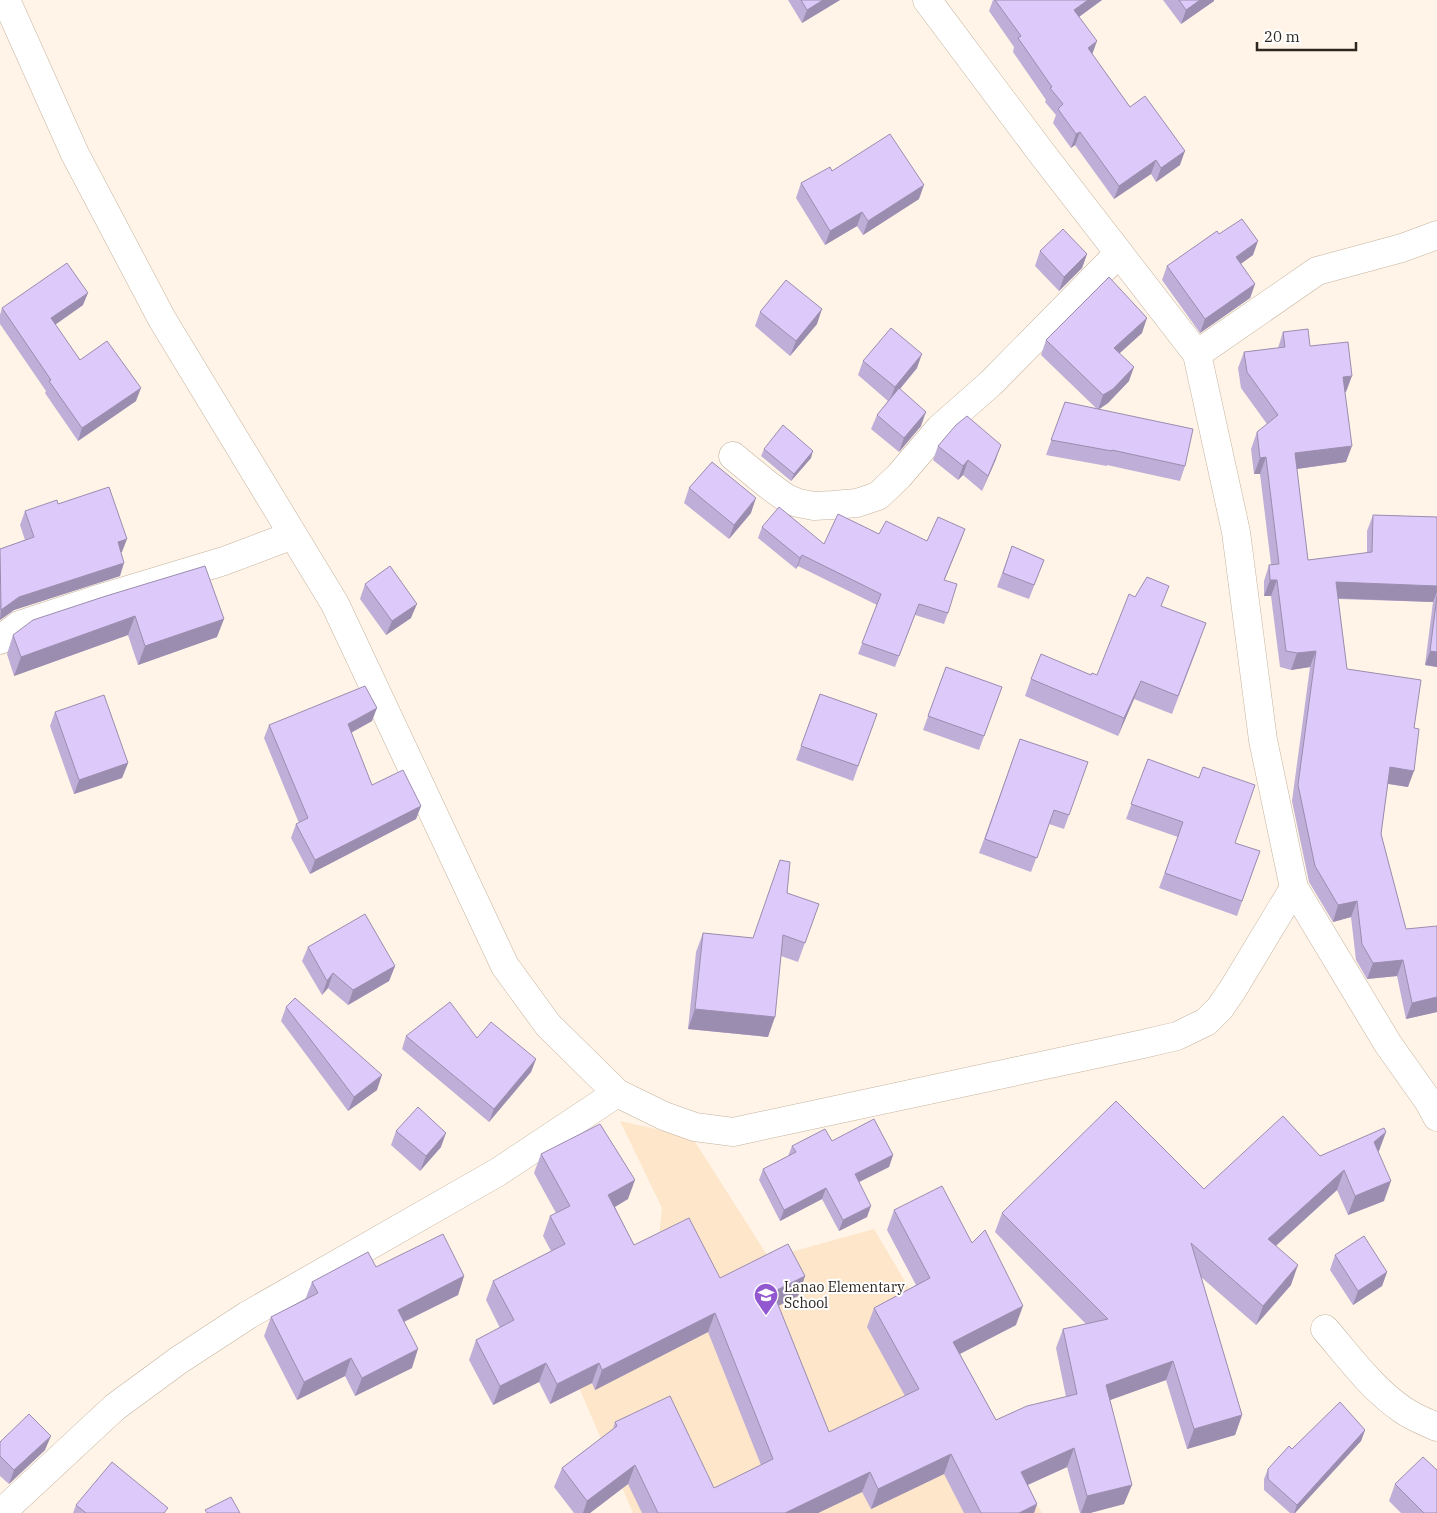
<svg xmlns="http://www.w3.org/2000/svg" width="1437" height="1513" viewBox="0 0 1437 1513" font-family="'IBM Plex Serif',serif">
	<style>
		.built { fill: #fde6ca }
		.lines { fill: none; stroke-linecap: round; stroke-linejoin: round }
		.minor-casing { stroke: #c4b39e; stroke-width: 29 }
		.minor { stroke: #fff; stroke-width: 28 }
		.wall { fill: #bfaed7 }
		.shaded-wall { fill: #9b8daf }
		.building { fill: #decafa; stroke: #9b8daf }
		.labels { text-anchor: middle; dominant-baseline: central; stroke-width: 4; stroke-linejoin: round; paint-order: stroke }
		.poi-label { font-size: 14px; fill: #2e271f; stroke: #fff; text-anchor: start }
	</style>
	<rect width="100%" height="100%" fill="#fff4e7"/>
	<polygon class="built" points="620,1121 692,1137 769,1258 874,1229 1042,1513 633,1513 558,1339 653,1294 662,1208"/>
	<g class="lines">
		<defs>
			<g id="minor">
				<polyline points="6,0 75,154 162,319 335,604 505,966 548,1025 617,1093 664,1116 695,1127 733,1132 1143,1044 1177,1036 1206,1022 1220,1008 1233,989 1294,888"/>
				<polyline points="927,0 1040,151 1197,354 1236,532 1263,740 1294,888 1388,1044 1429,1102 1437,1117"/>
				<polyline points="1197,354 1317,271 1402,248 1437,235"/>
				<polyline points="733,456 767,484 786,498 798,503 814,506 833,505 857,503 878,496 899,476 940,428 991,383 1119,253"/>
				<polyline points="0,640 19,625 95,600 224,561 293,535"/>
				<path d="M1325,1329C1349,1357 1372,1389 1403,1410C1413,1417 1425,1422 1437,1427"/>
				<polyline points="1,1513 115,1407 179,1360 248,1315 498,1172 617,1093"/>
			</g>
		</defs>
		<use href="#minor" class="minor-casing"/>
		<use href="#minor" class="minor"/>
	</g>
	<g class="wall">
		<polygon points="788,0 840,0 802,23"/>
		<polygon points="993,0 1102,0 1079,17 1092,54 1130,107 1180,165 1156,182 1151,174 1114,199 1075,145 1071,148 1053,123 1056,115 1045,102 1046,100 1013,52 1014,47 989,11"/>
		<polygon points="1163,0 1214,0 1214,1 1181,24"/>
		<polygon points="832,171 919,199 863,235 857,226 825,245 796,198 801,183"/>
		<polygon points="1219,234 1253,255 1240,264 1255,284 1250,298 1200,333 1162,280 1167,266"/>
		<polygon points="1040,251 1087,254 1082,268 1059,291 1035,266"/>
		<polygon points="83,305 55,325 80,360 136,401 78,441 45,393 46,391 0,324 0,315 2,308"/>
		<polygon points="760,312 817,324 790,356 755,326"/>
		<polygon points="1283,332 1310,346 1346,392 1345,392 1346,462 1297,469 1308,560 1367,553 1367,531 1373,515 1437,517 1437,667 1425,665 1433,602 1338,599 1347,669 1414,728 1408,787 1388,784 1381,834 1406,929 1437,1012 1406,1019 1397,976 1367,979 1356,960 1351,917 1333,922 1309,882 1292,801 1310,667 1291,670 1280,667 1271,596 1264,596 1264,581 1269,565 1271,564 1260,474 1254,474 1251,449 1257,432 1267,424 1241,388 1238,368 1244,352 1278,348"/>
		<polygon points="1142,333 1119,353 1129,381 1108,403 1099,409 1185,466 1180,481 1107,465 1107,466 1046,455 1065,402 1097,409 1041,355 1046,340"/>
		<polygon points="863,361 917,368 900,389 921,426 899,452 871,429 877,415 888,401 858,375"/>
		<polygon points="938,446 996,459 982,491 963,475 958,480 933,460"/>
		<polygon points="764,449 811,458 791,481 761,456"/>
		<polygon points="689,488 751,513 729,539 684,503"/>
		<polygon points="58,504 122,552 121,552 120,576 14,610 0,620 0,549 25,540 20,525 25,511"/>
		<polygon points="762,527 824,544 879,534 927,541 965,529 944,580 948,613 944,624 915,615 895,667 858,654 877,605 798,566 796,569 758,538"/>
		<polygon points="1012,546 1044,560 1029,599 997,587"/>
		<polygon points="365,584 411,618 386,635 360,599"/>
		<polygon points="106,596 217,637 138,665 128,635 14,676 7,654 13,635"/>
		<polygon points="1162,606 1200,641 1172,714 1134,699 1118,736 1025,696 1031,679 1091,675 1097,675"/>
		<polygon points="946,667 1002,687 979,750 923,730"/>
		<polygon points="820,694 877,714 853,781 796,760"/>
		<polygon points="55,712 128,763 122,778 74,794 50,726"/>
		<polygon points="372,721 351,733 372,785 421,806 416,819 310,874 291,838 296,824 299,823 264,738 269,725"/>
		<polygon points="1020,739 1088,762 1064,829 1049,824 1031,872 979,853"/>
		<polygon points="1148,759 1235,843 1260,851 1237,916 1159,888 1178,837 1126,819"/>
		<polygon points="787,893 819,904 798,962 781,956 768,1037 688,1029 696,952 703,933 753,938"/>
		<polygon points="308,947 395,966 389,981 348,1005 328,988 322,995 302,961"/>
		<polygon points="286,1007 377,1090 348,1111 281,1021"/>
		<polygon points="406,1036 477,1038 536,1059 531,1072 489,1122 402,1049"/>
		<polygon points="396,1131 441,1147 420,1171 391,1145"/>
		<polygon points="1386,1132 1378,1152 1384,1201 1348,1215 1337,1190 1276,1246 1291,1285 1256,1325 1201,1277 1242,1415 1235,1435 1187,1449 1166,1380 1110,1400 1124,1504 1090,1513 1080,1513 1067,1467 1028,1485 1037,1504 1034,1513 964,1513 944,1474 871,1509 862,1492 818,1513 642,1513 628,1484 590,1513 574,1513 554,1487 562,1468 613,1429 615,1422 714,1488 761,1465 708,1332 595,1390 592,1383 550,1404 539,1382 493,1405 469,1360 476,1340 500,1328 486,1300 493,1281 551,1251 543,1236 550,1216 556,1213 534,1173 541,1154 628,1199 615,1207 634,1245 720,1278 805,1276 798,1296 778,1306 829,1432 905,1396 867,1327 874,1308 916,1285 887,1230 894,1210 972,1243 1016,1325 960,1354 996,1420 1066,1397 1056,1348 1063,1329 1086,1324 995,1232 1002,1213 1204,1189 1320,1156"/>
		<polygon points="832,1141 893,1155 889,1167 859,1182 867,1217 839,1231 822,1199 780,1221 759,1180 763,1169 788,1156 792,1146"/>
		<polygon points="1335,1255 1387,1272 1382,1286 1353,1305 1330,1270"/>
		<polygon points="464,1276 458,1295 404,1322 412,1368 355,1396 345,1376 297,1400 264,1336 271,1317 305,1300 312,1282"/>
		<polygon points="1365,1430 1361,1441 1295,1513 1290,1513 1264,1490 1264,1479 1268,1469 1292,1449"/>
		<polygon points="0,1442 45,1450 9,1484 0,1476"/>
		<polygon points="1395,1484 1437,1513 1401,1513 1389,1501"/>
		<polygon points="76,1505 167,1513 73,1513"/>
	</g>
	<g class="shaded-wall">
		<polygon points="823,0 840,0 802,23 807,10"/>
		<polygon points="1088,0 1102,0 1069,24 1074,10"/>
		<polygon points="1200,0 1214,0 1214,1 1181,24 1186,10"/>
		<polygon points="1097,41 1092,55 1088,48"/>
		<polygon points="1080,132 1075,145 1071,148 1076,134"/>
		<polygon points="1185,151 1180,165 1156,182 1161,168"/>
		<polygon points="1156,160 1151,174 1114,199 1119,186"/>
		<polygon points="924,185 919,199 863,235 868,221"/>
		<polygon points="862,212 857,226 825,245 830,231"/>
		<polygon points="1258,241 1253,255 1231,271 1236,257"/>
		<polygon points="1087,254 1082,268 1059,291 1064,277"/>
		<polygon points="1255,284 1250,298 1200,333 1205,319"/>
		<polygon points="88,293 83,305 46,331 51,318"/>
		<polygon points="822,309 817,324 790,356 796,341"/>
		<polygon points="1147,318 1142,333 1109,363 1114,348"/>
		<polygon points="922,354 917,368 889,402 895,387"/>
		<polygon points="1134,367 1129,381 1108,403 1098,410 1103,395"/>
		<polygon points="1352,376 1346,392 1337,393 1343,377"/>
		<polygon points="141,388 136,401 78,441 82,428"/>
		<polygon points="926,412 921,426 899,452 904,438"/>
		<polygon points="1001,445 996,459 982,491 988,476"/>
		<polygon points="1352,446 1346,462 1289,470 1295,453"/>
		<polygon points="813,451 811,458 791,481 794,474"/>
		<polygon points="1266,457 1260,474 1254,474 1260,458"/>
		<polygon points="968,460 963,475 958,480 963,466"/>
		<polygon points="756,498 751,513 729,539 734,525"/>
		<polygon points="965,529 961,540 940,591 944,580"/>
		<polygon points="127,539 122,552 113,555 118,542"/>
		<polygon points="802,555 798,566 796,569 800,558"/>
		<polygon points="124,563 120,576 14,610 0,620 1,610 19,597"/>
		<polygon points="1270,580 1277,580 1271,596 1264,596"/>
		<polygon points="1336,582 1437,586 1437,592 1433,602 1330,598"/>
		<polygon points="417,604 411,618 386,635 392,621"/>
		<polygon points="135,616 128,635 14,676 21,657"/>
		<polygon points="224,619 217,637 138,665 145,646"/>
		<polygon points="1316,651 1310,667 1291,670 1297,653"/>
		<polygon points="1430,651 1437,652 1437,667 1425,665"/>
		<polygon points="1141,681 1134,699 1118,736 1124,718"/>
		<polygon points="377,708 372,721 343,737 348,724"/>
		<polygon points="128,763 122,778 74,794 79,780"/>
		<polygon points="1390,767 1414,771 1408,787 1384,783"/>
		<polygon points="421,806 416,819 310,874 315,860"/>
		<polygon points="1357,901 1351,917 1333,922 1338,905"/>
		<polygon points="1403,960 1397,976 1367,979 1373,963"/>
		<polygon points="395,966 389,981 348,1005 353,990"/>
		<polygon points="333,973 328,988 322,995 327,981"/>
		<polygon points="1437,997 1437,1012 1406,1019 1412,1003"/>
		<polygon points="695,1009 775,1017 768,1037 688,1029"/>
		<polygon points="536,1059 531,1072 489,1122 494,1109"/>
		<polygon points="382,1075 377,1090 348,1111 354,1097"/>
		<polygon points="1386,1132 1379,1151 1367,1162 1374,1142"/>
		<polygon points="446,1133 441,1147 420,1171 426,1156"/>
		<polygon points="893,1155 889,1167 851,1186 855,1174"/>
		<polygon points="1344,1170 1337,1190 1261,1259 1268,1239"/>
		<polygon points="635,1180 628,1199 601,1215 608,1195"/>
		<polygon points="1391,1181 1384,1201 1348,1215 1355,1196"/>
		<polygon points="826,1188 822,1199 780,1221 784,1210"/>
		<polygon points="871,1206 867,1217 839,1231 843,1220"/>
		<polygon points="1298,1265 1291,1285 1256,1325 1263,1306"/>
		<polygon points="1387,1272 1382,1286 1353,1305 1358,1291"/>
		<polygon points="464,1276 458,1295 391,1328 398,1310"/>
		<polygon points="805,1276 798,1296 766,1312 773,1292"/>
		<polygon points="1023,1306 1016,1325 946,1361 953,1342"/>
		<polygon points="715,1313 708,1332 595,1390 602,1370"/>
		<polygon points="418,1349 412,1368 355,1396 362,1378"/>
		<polygon points="351,1358 345,1376 297,1400 304,1382"/>
		<polygon points="1173,1361 1166,1380 1099,1404 1106,1385"/>
		<polygon points="546,1363 539,1382 493,1405 500,1386"/>
		<polygon points="599,1363 592,1383 550,1404 557,1384"/>
		<polygon points="1242,1415 1235,1435 1187,1449 1194,1429"/>
		<polygon points="1365,1430 1361,1441 1295,1513 1294,1513 1297,1505"/>
		<polygon points="51,1436 45,1450 9,1484 14,1470"/>
		<polygon points="1074,1448 1067,1467 1014,1491 1021,1472"/>
		<polygon points="951,1454 944,1474 871,1509 878,1489"/>
		<polygon points="635,1465 628,1484 590,1513 583,1513 587,1501"/>
		<polygon points="870,1472 862,1492 818,1513 785,1513"/>
		<polygon points="1132,1485 1124,1504 1090,1513 1081,1513 1087,1496"/>
		<polygon points="1037,1504 1034,1513 1019,1513"/>
	</g>
	<g class="building">
		<polygon points="801,0 823,0 807,10"/>
		<polygon points="995,0 1088,0 1074,10 1097,41 1088,48 1130,107 1145,96 1185,151 1161,168 1156,160 1119,186 1080,132 1076,134 1058,109 1063,104 1050,88 1052,87 1018,38 1021,36"/>
		<polygon points="1179,0 1200,0 1186,10"/>
		<polygon points="890,134 924,185 868,221 862,212 830,231 801,183 830,167 832,171"/>
		<polygon points="1242,219 1258,241 1236,257 1255,284 1205,319 1167,266 1217,231 1219,234"/>
		<polygon points="1063,229 1087,254 1064,277 1040,251"/>
		<polygon points="67,263 88,293 51,318 80,360 107,341 141,388 82,428 49,381 51,380 2,308"/>
		<polygon points="1109,277 1147,318 1114,348 1134,367 1113,389 1103,395 1046,340"/>
		<polygon points="786,280 822,309 796,341 760,312"/>
		<polygon points="891,328 922,354 895,387 863,361"/>
		<polygon points="1308,329 1310,346 1348,342 1352,376 1343,377 1352,446 1295,453 1308,560 1372,552 1373,515 1437,517 1437,586 1336,582 1347,669 1421,680 1414,728 1419,729 1414,771 1390,767 1381,834 1406,929 1437,926 1437,997 1412,1003 1403,960 1373,963 1362,944 1357,901 1338,905 1315,866 1298,785 1316,651 1297,653 1286,651 1277,580 1270,580 1269,565 1279,564 1266,457 1260,458 1257,432 1278,415 1247,372 1244,352 1285,347 1283,332"/>
		<polygon points="899,388 926,412 904,438 877,415"/>
		<polygon points="1065,402 1193,429 1185,466 1112,450 1112,451 1051,440"/>
		<polygon points="967,416 1001,445 988,476 968,460 963,466 938,446 956,425"/>
		<polygon points="783,425 813,451 794,474 764,449"/>
		<polygon points="712,462 756,498 734,525 689,488"/>
		<polygon points="109,487 127,539 118,542 124,563 19,597 1,610 0,549 34,537 25,511 57,500 58,504"/>
		<polygon points="779,507 824,544 838,514 879,534 886,521 927,541 938,517 965,529 944,580 957,584 948,613 919,604 899,656 862,643 881,594 802,555 800,558 762,527"/>
		<polygon points="1012,546 1044,560 1034,585 1003,573"/>
		<polygon points="205,566 224,619 145,646 135,616 21,657 13,635 33,620 106,596"/>
		<polygon points="390,566 417,604 392,621 365,584"/>
		<polygon points="1147,577 1169,586 1161,606 1206,623 1178,696 1141,681 1124,718 1031,679 1041,654 1091,675 1092,673 1097,675 1129,594 1135,597"/>
		<polygon points="1437,596 1437,652 1430,651"/>
		<polygon points="946,667 1002,687 984,736 928,716"/>
		<polygon points="365,686 377,708 348,724 372,785 403,770 421,806 315,860 296,824 308,818 269,725"/>
		<polygon points="820,694 877,714 858,766 801,746"/>
		<polygon points="104,695 128,763 79,780 55,712"/>
		<polygon points="1020,739 1088,762 1069,815 1054,810 1037,858 985,839"/>
		<polygon points="1148,759 1199,778 1203,767 1255,785 1235,843 1260,851 1242,901 1165,873 1183,822 1131,804"/>
		<polygon points="780,860 790,862 787,893 819,904 805,943 783,935 775,1017 695,1009 703,933 753,938"/>
		<polygon points="365,914 395,966 353,990 333,973 327,981 308,947"/>
		<polygon points="295,998 382,1075 354,1097 286,1007"/>
		<polygon points="450,1002 477,1038 491,1022 536,1059 494,1109 406,1036"/>
		<polygon points="1116,1101 1204,1189 1283,1116 1320,1156 1384,1128 1386,1132 1374,1142 1391,1181 1355,1196 1344,1170 1268,1239 1298,1265 1263,1306 1191,1243 1242,1415 1194,1429 1173,1361 1106,1385 1132,1485 1087,1496 1074,1448 1021,1472 1037,1504 1019,1513 981,1513 951,1454 878,1489 870,1472 785,1513 658,1513 635,1465 587,1501 562,1468 617,1426 615,1422 670,1396 714,1488 773,1459 715,1313 602,1370 599,1363 557,1384 546,1363 500,1386 476,1340 514,1320 493,1281 565,1244 550,1216 570,1206 541,1154 600,1124 635,1180 608,1195 634,1245 689,1218 720,1278 788,1244 805,1276 773,1292 829,1432 919,1389 874,1308 930,1278 894,1210 942,1186 972,1243 985,1230 1023,1306 953,1342 996,1420 1027,1406 1077,1394 1063,1329 1108,1319 1002,1213"/>
		<polygon points="418,1107 446,1133 426,1156 396,1131"/>
		<polygon points="874,1119 893,1155 855,1174 871,1206 843,1220 826,1188 784,1210 763,1169 796,1152 792,1146 825,1129 832,1141"/>
		<polygon points="443,1234 464,1276 398,1310 418,1349 362,1378 351,1358 304,1382 271,1317 318,1293 312,1282 368,1252 376,1267"/>
		<polygon points="1364,1236 1387,1272 1358,1291 1335,1255"/>
		<polygon points="1340,1402 1365,1430 1297,1505 1268,1479 1268,1469 1289,1446 1292,1449"/>
		<polygon points="29,1414 51,1436 14,1470 0,1456 0,1442"/>
		<polygon points="1423,1457 1437,1470 1437,1513 1424,1513 1395,1484"/>
		<polygon points="112,1462 168,1508 164,1513 86,1513 76,1505"/>
		<polygon points="231,1497 240,1513 207,1513 205,1510"/>
	</g>
	<defs>
		<symbol id="school-pin" viewBox="-11 -11 22 30"><path d="M0 17L-7.5 6A9.5 9.5 0 1 1 7.5 6Z" fill="#9258d0" stroke="#fff"/><path d="M0-5L7-2L0 1L-7-2ZM-4 1L0 2.5L4 1V4Q0 6-4 4Z" fill="#fff"/></symbol>
	</defs>
	<g fill-rule="evenodd">
		<use href="#school-pin" x="752" y="1281" width="28" height="38"/>
	</g>
	<g class="labels">
		<g class="poi-label">
			<text x="784" y="1287">Lanao Elementary<tspan x="784" dy="16">School</tspan></text>
		</g>
	</g>
	<path d="M1257 42v8h99v-8" fill="none" stroke="#2e271f" stroke-width="2.5"/>
	<text x="1264" y="42" font-size="15" fill="#2e271f" stroke="#ffffff" stroke-width="4" paint-order="stroke">20 m</text>
</svg>
